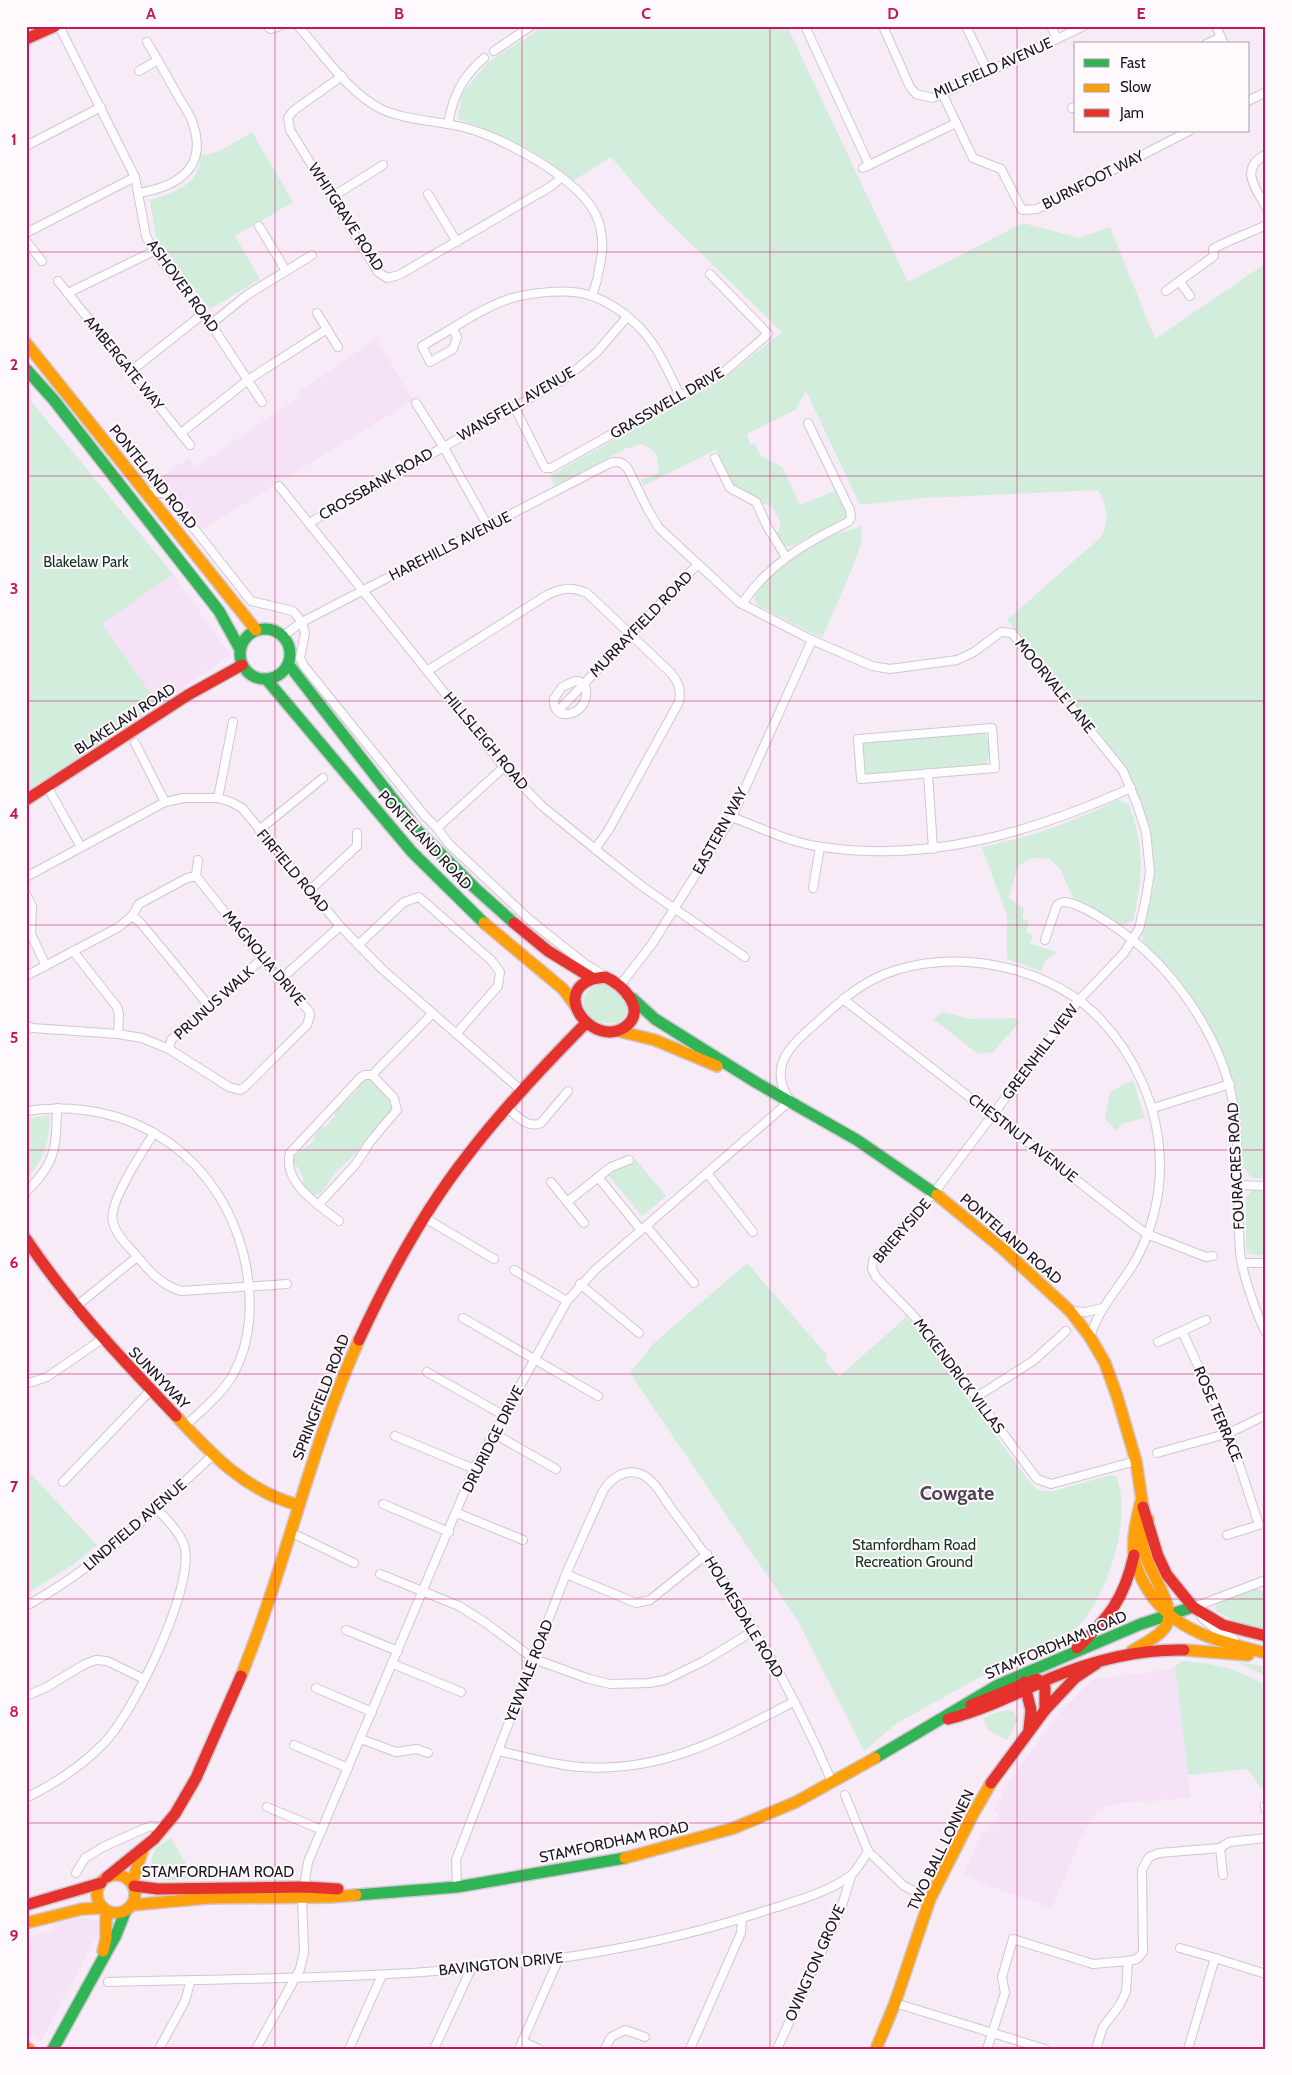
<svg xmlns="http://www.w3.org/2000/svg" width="1292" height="2075" viewBox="0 0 1292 2075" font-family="Cabin,sans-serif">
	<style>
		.built { fill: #f5e2f7 }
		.green { fill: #d3eddd }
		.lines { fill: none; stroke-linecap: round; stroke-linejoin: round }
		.street-casing { stroke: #d0c7d1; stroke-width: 10 }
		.fast-casing { stroke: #d0c7d1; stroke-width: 14 }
		.slow-casing { stroke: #d0c7d1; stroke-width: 14 }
		.jam-casing { stroke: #d0c7d1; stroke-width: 14 }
		.street { stroke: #fefcfe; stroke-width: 8 }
		.fast { stroke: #30b455; stroke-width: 11 }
		.slow { stroke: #ff9f0a; stroke-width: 11 }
		.jam { stroke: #e5322d; stroke-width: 11 }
		.grid { fill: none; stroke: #c2185b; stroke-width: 1; stroke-opacity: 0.55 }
		.labels { text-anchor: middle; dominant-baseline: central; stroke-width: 4; stroke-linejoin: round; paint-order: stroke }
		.street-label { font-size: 15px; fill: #1c151d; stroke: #fdf9fd }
		.park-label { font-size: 15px; fill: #12321e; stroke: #fdf9fd }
		.district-label { font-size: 20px; font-weight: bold; fill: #534255; stroke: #fdf9fd }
		.neatline { fill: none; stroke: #c2185b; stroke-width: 2 }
		.grid-label { font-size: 16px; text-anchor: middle; font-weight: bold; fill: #c2185b }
	</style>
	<rect width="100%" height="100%" fill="#f6ebf7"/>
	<g class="built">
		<polygon points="376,339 413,400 203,529 162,477 188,458 195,467 301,396 298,392"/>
		<polygon points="173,574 230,655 159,705 102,624"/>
		<polygon points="1175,1666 1190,1798 1119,1803 1097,1810 1080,1840 1052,1908 991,1887 964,1874 982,1832 989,1832 999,1813 994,1810 1008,1783 1059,1713 1092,1680 1170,1669"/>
		<polygon points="75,1918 89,1918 98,1921 100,1930 41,2041 26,2033 26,1937 54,1930 53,1924"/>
	</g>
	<g class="green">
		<path d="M537,26H787L908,282L1023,223L1080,238L1110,227L1155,339L1266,263V1178H1252L1244,1168L1240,1116L1234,1085L1226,1063L1206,1019L1173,974L1144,944L1141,931L1154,887V860L1149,828L1138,796L1127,771L1007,620L1101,537C1110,518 1107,508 1098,490L922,498L860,505L806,391L795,410L747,434L750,444L754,443L761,456L782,467L800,505L835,491L846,511V517L792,546H784L777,534L781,524L772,506L762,504C756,495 748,496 739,490C726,482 722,463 716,450L643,486L641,480L658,473C659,456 658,451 642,444L625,449L555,486L550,476L727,376L782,332L657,211L611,157L573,181L514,143L458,119L462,94L488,62L537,31Z"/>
		<path d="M252,132L293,202L235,236L260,279L210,309L160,245L155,234L150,200C172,193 201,185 200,156L220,151Z"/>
		<polygon points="26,395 173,574 102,624 159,705 43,786 26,794"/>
		<path d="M862,526L861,543L854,564L822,638L757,605C755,602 754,598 755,594C761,579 806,546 821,540C834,534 849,531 862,526Z"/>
		<polygon points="984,731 991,746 987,764 867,774 860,758 864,741"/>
		<path d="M1118,800L1129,804C1144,847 1144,876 1133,921L1122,925L1073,898L1060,869L1050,859L1032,858L1018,866L1009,898L1024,908L1022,918L1029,921L1026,933L1033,935L1030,944L1058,952L1045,961L1041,971L1007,959V916L982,847C1029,838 1074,821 1118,800Z"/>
		<path d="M601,984L610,985L626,999C630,1028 611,1026 590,1019C580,1003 580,991 601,984Z"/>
		<polygon points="943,1012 970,1019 1015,1018 1019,1023 993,1052 978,1054 933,1019"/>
		<polygon points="369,1079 392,1102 393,1109 353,1156 334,1174 322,1192 313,1196 307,1193 301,1184 304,1180 298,1167 294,1166 293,1157 314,1141 314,1136 321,1127 325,1127 335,1116 335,1111 358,1090 358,1086 363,1080"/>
		<polygon points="1133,1080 1145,1118 1121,1124 1117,1131 1105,1119 1110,1092"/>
		<path d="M50,1115C49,1142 45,1159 26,1179V1119Z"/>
		<polygon points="635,1159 666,1196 642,1216 608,1175 615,1169"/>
		<polygon points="1253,1190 1266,1191 1266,1256 1250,1254 1246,1248 1246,1197"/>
		<path d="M747,1263L827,1355L825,1361L839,1377L906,1317L913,1324L1031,1484L1040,1491H1053L1111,1475L1116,1476C1135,1517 1104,1611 1068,1635L982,1676L897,1723L864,1751L798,1621L630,1373L653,1344Z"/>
		<polygon points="26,1469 97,1545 74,1564 26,1594"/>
		<path d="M1255,1587L1262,1591L1266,1590V1630L1238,1623L1216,1611L1215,1607C1221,1595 1242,1591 1255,1587Z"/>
		<polygon points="1183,1661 1205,1663 1231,1669 1266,1684 1266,1794 1247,1769 1188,1775 1175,1666"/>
		<polygon points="1235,1661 1266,1667 1266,1676"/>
		<polygon points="1009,1710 1014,1712 1018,1720 1007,1740 988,1730 983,1718 1001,1711"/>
		<path d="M171,1838L193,1876C184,1878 174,1882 165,1880C150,1877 148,1858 157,1847C161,1844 167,1841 171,1838Z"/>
	</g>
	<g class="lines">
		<defs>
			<g id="street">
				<polyline points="59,26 135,177 146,236 154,251 211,324 262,402"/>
				<polyline points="267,26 271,29 280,26"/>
				<path d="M298,26C323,54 348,92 381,109C404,120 440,121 466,128C504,138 578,178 596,215C605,235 603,254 598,274"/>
				<polyline points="805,26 869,165"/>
				<polyline points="883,26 910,87 916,94 933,98 1084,26"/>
				<polyline points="966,26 988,72"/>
				<polyline points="1051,26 1057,39"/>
				<polyline points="1216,26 1224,44"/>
				<polyline points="1206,44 1221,37"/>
				<polyline points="494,51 531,26"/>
				<polyline points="139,71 158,60"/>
				<polyline points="342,76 293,111 288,118 290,130 378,272 387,278 399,275 550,187 561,178"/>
				<polyline points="942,93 973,158 1001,169 1022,210 1037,209 1189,131"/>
				<polyline points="1248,101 1266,92"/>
				<polyline points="1072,108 1076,107"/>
				<path d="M448,124C453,96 462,77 484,58"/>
				<polyline points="26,146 101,107"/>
				<path d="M1266,154C1239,169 1255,187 1266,207"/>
				<polyline points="863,168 956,123"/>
				<path d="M138,193C177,187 208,168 193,124C190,114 183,105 178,96C168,78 158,60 147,42"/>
				<polyline points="428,194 457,242"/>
				<polyline points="332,197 383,165"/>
				<polyline points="259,226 286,271"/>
				<polyline points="26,233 135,177"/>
				<polyline points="26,241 42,261"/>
				<polyline points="58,281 190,445"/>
				<polyline points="1180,282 1190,296"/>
				<path d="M1166,291L1214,256L1213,249C1230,239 1248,234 1266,225"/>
				<polyline points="68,293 154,251"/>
				<polyline points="592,296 597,280"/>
				<polyline points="317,313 338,347"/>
				<polyline points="211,324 247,295 312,255"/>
				<path d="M453,329L457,337L453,349L430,362L422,346C448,332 483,307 509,299C532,292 570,288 592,296C609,302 628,315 640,328C658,346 669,374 681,397"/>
				<polyline points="131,371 203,314"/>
				<polyline points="416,403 443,446 488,526"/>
				<polyline points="515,408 545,468 551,468 725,371 768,334 710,274"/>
				<polyline points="181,433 248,380 327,329"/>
				<polyline points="715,458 730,488 756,502 768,528 786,557"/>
				<polyline points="279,486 504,767 542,806 595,849 643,887 745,957"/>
				<polyline points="147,491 167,494 251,601 293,611 302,622 305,633 300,658 304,666 425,816 437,828 449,844 531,921 584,963 605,976"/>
				<polyline points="309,523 566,378 597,352 627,317"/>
				<path d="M742,604C767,565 807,542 848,522L851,518L850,510L808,423"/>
				<path d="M283,636L302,622L610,463C618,461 623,462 628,469L647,508L659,528L698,564L740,603L812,640L872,666L890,669L957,660L974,652L1001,632L1012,633L1123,771L1137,804L1146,832L1150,872L1146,898L1139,929L1124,953L1078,1001L934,1193L873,1260L872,1269L876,1277L912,1314L929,1334L1037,1479L1051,1484L1136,1461"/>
				<path d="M427,671L547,595C562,588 571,586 587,593L671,673C679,683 681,690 679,702L608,831L595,849"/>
				<path d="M575,681H579L585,685C594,714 552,726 554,699L562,687Z"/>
				<polyline points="558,711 698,564"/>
				<polygon points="992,728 995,768 861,779 858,739"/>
				<polyline points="135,743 165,802"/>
				<polyline points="928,773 933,849"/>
				<polyline points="48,788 81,847"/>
				<polyline points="218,798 233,722"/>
				<path d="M732,817C761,828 791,843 822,847C930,863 1033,832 1131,788"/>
				<polyline points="437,828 504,767"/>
				<polyline points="259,830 323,778"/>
				<polyline points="196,876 198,860"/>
				<polyline points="26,877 165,802 184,798 218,798 231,802 242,808 340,926 382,969 522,1091"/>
				<polyline points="813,888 820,847"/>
				<polyline points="309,891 357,846 357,833"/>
				<polyline points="26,894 32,907 31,934 46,966"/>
				<polyline points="132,916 140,922 209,1006"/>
				<path d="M1045,940L1057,905C1059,904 1061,902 1064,902C1077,902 1107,921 1118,929C1176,969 1228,1046 1235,1117C1240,1161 1237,1206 1240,1250C1241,1271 1256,1313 1266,1333"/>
				<polyline points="358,945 404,902 419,897 491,960 500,972 498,986 456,1034"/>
				<polyline points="73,951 117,1007 119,1015 118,1034"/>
				<polyline points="26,976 119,927 132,916 139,904 187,878 196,876"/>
				<polyline points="281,979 340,926"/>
				<polyline points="621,984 652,944 732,817 812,640"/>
				<polyline points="843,999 1133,1224 1147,1234 1206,1257 1213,1256"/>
				<polyline points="26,1025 32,1028 118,1034 142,1038 169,1049 229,1087 240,1090 245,1087 307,1025 310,1015 309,1011 262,959 196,876"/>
				<polyline points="169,1049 171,1040 262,959"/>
				<polyline points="372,1075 433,1013"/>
				<path d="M507,1108C518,1116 527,1129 541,1123L568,1091"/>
				<polyline points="1153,1108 1230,1084"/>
				<path d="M26,1111C134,1095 225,1159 246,1266C253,1302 251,1341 234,1373C224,1392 201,1411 185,1426"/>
				<path d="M154,1133C143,1151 107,1204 113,1222C116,1235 128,1246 137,1256C149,1271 161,1285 181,1291L287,1284"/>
				<polyline points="707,1173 753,1232"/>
				<polyline points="598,1177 641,1230"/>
				<polyline points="551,1182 584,1223"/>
				<polyline points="1239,1185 1266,1186"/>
				<path d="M26,1192C56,1163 56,1148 57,1108"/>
				<polyline points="567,1202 611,1167 629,1160"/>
				<path d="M318,1205L355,1165L370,1142L397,1110L394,1098L372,1075H364L360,1078L290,1153C282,1183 320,1206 339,1221"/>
				<polyline points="425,1218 494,1259"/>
				<polyline points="646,1226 694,1283"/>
				<polyline points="1243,1263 1266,1263"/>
				<polyline points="514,1270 567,1301"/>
				<polyline points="580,1284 639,1333"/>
				<polyline points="74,1308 137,1257"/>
				<polyline points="1070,1311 1086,1312 1102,1308"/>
				<polyline points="463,1318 598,1396"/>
				<polyline points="1182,1331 1229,1433 1259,1525 1227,1535"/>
				<polyline points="1158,1342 1206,1320"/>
				<polyline points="427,1372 503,1415"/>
				<polyline points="26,1384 47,1377 101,1340"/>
				<polyline points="975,1398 1033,1361 1066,1331"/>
				<polyline points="493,1433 556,1469"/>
				<polyline points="395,1436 474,1469"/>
				<polyline points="1157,1453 1229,1433 1266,1415"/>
				<polyline points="63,1482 150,1391"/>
				<polyline points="383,1504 449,1532"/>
				<polyline points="457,1513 523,1540"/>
				<polyline points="290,1532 354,1563"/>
				<polyline points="380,1574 459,1606 486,1623 534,1659 589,1679 610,1684 649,1683 665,1680 704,1661 755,1630"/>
				<polyline points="566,1574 636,1603 650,1600 707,1554"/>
				<path d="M26,1606C100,1566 153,1511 214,1454"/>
				<polyline points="1194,1607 1266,1580"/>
				<polyline points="1202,1618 1219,1632 1234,1639"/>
				<polyline points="346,1630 398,1651"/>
				<polyline points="393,1664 461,1692"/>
				<polyline points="316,1688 372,1712"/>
				<polyline points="26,1696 45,1688 85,1664 96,1660 107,1661 144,1679"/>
				<polyline points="361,1739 396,1752 417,1749 428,1753"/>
				<polyline points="294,1745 348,1768"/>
				<path d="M499,1751C526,1757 553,1765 581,1767C662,1773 724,1738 793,1702"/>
				<polyline points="845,1795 868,1851 904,1886 930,1899"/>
				<path d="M26,1798C54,1784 83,1765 104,1743C133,1714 197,1583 184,1545C179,1531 166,1519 156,1508"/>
				<polyline points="1265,1806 1266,1811"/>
				<polyline points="267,1807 322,1830"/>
				<polyline points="1220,1848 1223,1875"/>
				<polyline points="76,1873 85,1858 103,1847 150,1826 166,1827"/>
				<path d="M304,1887L308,1862L474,1469L567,1301L595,1270L790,1101C768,1068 788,1047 814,1025C836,1005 857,985 885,974C950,948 1042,964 1093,1012C1135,1052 1160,1109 1160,1166C1160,1202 1149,1241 1129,1271C1114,1293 1098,1311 1090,1337"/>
				<path d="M457,1887L456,1860L566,1574L603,1491C611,1478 625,1468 641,1474C654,1479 665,1500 673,1511C737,1593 791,1686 832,1782"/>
				<polyline points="1180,1948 1215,1958"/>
				<path d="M108,1982C325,1976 549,1982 758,1913C788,1903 824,1895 850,1876C857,1871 863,1859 868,1851"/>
				<polyline points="895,2003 1045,2049"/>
				<polyline points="522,2041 539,2049"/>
				<polyline points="159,2049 185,2001 191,1980"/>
				<polyline points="256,2049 300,1969 304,1952 302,1897"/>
				<polyline points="349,2049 382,1975"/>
				<polyline points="434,2049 471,1969"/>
				<polyline points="519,2049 559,1958"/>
				<polyline points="605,2049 611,2037 625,2030 645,2037"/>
				<polyline points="690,2049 741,1933 742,1918"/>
				<polyline points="777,2049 841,1909 851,1876"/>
				<polyline points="987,2049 1005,1993 1002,1977 1013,1939 1093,1964 1128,1961"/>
				<polyline points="1096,2049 1103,2027 1119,2006 1126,1992 1128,1961 1137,1959 1143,1952 1142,1870 1149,1857 1159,1853 1220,1848 1229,1842 1266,1838"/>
				<polyline points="1188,2049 1215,1958 1266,1974"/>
			</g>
			<g id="fast">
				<polyline points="26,369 53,399 219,611 240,649"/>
				<circle cx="265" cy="654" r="25"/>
				<polyline points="289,665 418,831 475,888 514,923"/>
				<polyline points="267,680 412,852 484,923"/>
				<polyline points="632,998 655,1019 757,1083 857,1140 937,1195"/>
				<polyline points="875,1758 998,1685 1141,1624 1193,1607"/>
				<polyline points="356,1895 457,1887 625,1858"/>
				<polyline points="53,2049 116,1935 126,1910"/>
			</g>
			<g id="slow">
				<polyline points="26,343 256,630"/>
				<polyline points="484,923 563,989 575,1005"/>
				<polyline points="618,1031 655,1040 717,1066"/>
				<polyline points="937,1195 1003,1249 1070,1311 1090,1337 1105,1363 1117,1396 1136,1461 1143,1507"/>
				<path d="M176,1416C212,1455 246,1491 298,1505"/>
				<path d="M1141,1501C1137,1518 1132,1536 1134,1554C1135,1567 1141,1579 1148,1590C1174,1632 1221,1642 1266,1653"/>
				<polyline points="1184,1650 1248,1655"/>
				<path d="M1132,1651C1143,1644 1159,1637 1166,1626C1178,1606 1146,1570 1143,1546C1142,1537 1146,1528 1148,1519"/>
				<path d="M241,1676C286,1566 310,1448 359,1340"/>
				<polyline points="625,1858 734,1828 796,1802 875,1758"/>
				<circle cx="116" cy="1894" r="19"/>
				<polyline points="132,1883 143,1849"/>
				<polyline points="132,1905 208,1898 331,1897 356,1895"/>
				<polyline points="26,1923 82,1909 103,1908"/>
				<polyline points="103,1951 106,1939 106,1910"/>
				<polyline points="26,2047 29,2049"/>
				<polyline points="876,2049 895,2003 930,1899 973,1814 991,1783"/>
			</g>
			<g id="jam">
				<polyline points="26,39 55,26"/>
				<polyline points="26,800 188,695 242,665"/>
				<polyline points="514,923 548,951 592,978"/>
				<path d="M605,977C623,984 648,1011 625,1027C595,1048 552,996 590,980C594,978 600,978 605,977Z"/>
				<path d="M26,1239C71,1306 121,1358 176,1416"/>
				<path d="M359,1340C389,1275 423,1212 467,1156C503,1109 544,1066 586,1023"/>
				<polyline points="1143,1507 1158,1556 1167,1575 1193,1607 1223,1625 1266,1636"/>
				<path d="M1077,1648C1109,1617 1124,1600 1134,1555"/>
				<polyline points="1024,1682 1031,1710 1029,1729"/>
				<polyline points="971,1705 1037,1679 1045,1688 1045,1710"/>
				<path d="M948,1719C984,1710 1017,1693 1051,1678C1094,1660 1138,1649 1184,1650"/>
				<polyline points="991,1783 1045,1710 1075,1678 1096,1664"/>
				<polyline points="107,1877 154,1839 175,1814 196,1778 241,1676"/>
				<polyline points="134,1886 158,1889 304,1887 338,1889"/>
				<polyline points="26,1905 101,1883"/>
			</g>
		</defs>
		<use href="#street" class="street-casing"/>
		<use href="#fast" class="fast-casing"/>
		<use href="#slow" class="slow-casing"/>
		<use href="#jam" class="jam-casing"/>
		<use href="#street" class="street"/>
		<use href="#fast" class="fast"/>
		<use href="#slow" class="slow"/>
		<use href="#jam" class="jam"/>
	</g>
	<path class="grid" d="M275,26V2049M522,26V2049M770,26V2049M1017,26V2049M26,252H1266M26,476H1266M26,701H1266M26,925H1266M26,1150H1266M26,1374H1266M26,1599H1266M26,1823H1266"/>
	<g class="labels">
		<g class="street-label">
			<text transform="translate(993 68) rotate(-24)">MILLFIELD AVENUE</text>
			<text transform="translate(1093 180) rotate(-27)">BURNFOOT WAY</text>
			<text transform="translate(346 217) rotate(57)">WHITGRAVE ROAD</text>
			<text transform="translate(183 286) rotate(54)">ASHOVER ROAD</text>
			<text transform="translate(124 363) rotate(51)">AMBERGATE WAY</text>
			<text transform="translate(667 403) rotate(-30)">GRASSWELL DRIVE</text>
			<text transform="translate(516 404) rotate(-30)">WANSFELL AVENUE</text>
			<text transform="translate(153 477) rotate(51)">PONTELAND ROAD</text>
			<text transform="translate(376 484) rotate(-30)">CROSSBANK ROAD</text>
			<text transform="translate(450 546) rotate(-27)">HAREHILLS AVENUE</text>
			<text transform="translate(641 624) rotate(-46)">MURRAYFIELD ROAD</text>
			<text transform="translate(1055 686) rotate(51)">MOORVALE LANE</text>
			<text transform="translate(125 719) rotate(-33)">BLAKELAW ROAD</text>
			<text transform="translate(486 741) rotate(50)">HILLSLEIGH ROAD</text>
			<text transform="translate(720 831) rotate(-61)">EASTERN WAY</text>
			<text transform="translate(425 840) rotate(47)">PONTELAND ROAD</text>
			<text transform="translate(293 871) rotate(50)">FIRFIELD ROAD</text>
			<text transform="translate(264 958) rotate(50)">MAGNOLIA DRIVE</text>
			<text transform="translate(214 1003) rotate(-42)">PRUNUS WALK</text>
			<text transform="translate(1040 1052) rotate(-53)">GREENHILL VIEW</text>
			<text transform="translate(1023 1138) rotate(38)">CHESTNUT AVENUE</text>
			<text transform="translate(1236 1166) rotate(-93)">FOURACRES ROAD</text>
			<text transform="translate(902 1231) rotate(-49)">BRIERYSIDE</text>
			<text transform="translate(1011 1239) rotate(41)">PONTELAND ROAD</text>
			<text transform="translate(959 1376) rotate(53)">MCKENDRICK VILLAS</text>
			<text transform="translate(159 1378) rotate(46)">SUNNYWAY</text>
			<text transform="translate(321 1397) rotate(-69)">SPRINGFIELD ROAD</text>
			<text transform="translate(1218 1414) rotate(67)">ROSE TERRACE</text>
			<text transform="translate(493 1439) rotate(-63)">DRURIDGE DRIVE</text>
			<text transform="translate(135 1525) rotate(-41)">LINDFIELD AVENUE</text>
			<text transform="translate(744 1617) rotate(59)">HOLMESDALE ROAD</text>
			<text transform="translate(1056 1645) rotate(-23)">STAMFORDHAM ROAD</text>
			<text transform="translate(529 1671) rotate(-69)">YEWVALE ROAD</text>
			<text transform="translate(614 1842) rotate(-12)">STAMFORDHAM ROAD</text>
			<text transform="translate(941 1850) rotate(-64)">TWO BALL LONNEN</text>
			<text x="218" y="1872">STAMFORDHAM ROAD</text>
			<text transform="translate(815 1963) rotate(-66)">OVINGTON GROVE</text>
			<text transform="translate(501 1964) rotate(-6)">BAVINGTON DRIVE</text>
		</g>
		<g class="park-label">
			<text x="86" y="562">Blakelaw Park</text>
			<text x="914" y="1545">Stamfordham Road<tspan x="914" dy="17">Recreation Ground</tspan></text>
		</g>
		<g class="district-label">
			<text x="957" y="1493">Cowgate</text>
		</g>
	</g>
	<rect width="1292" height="2075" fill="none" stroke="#fdf9fd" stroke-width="55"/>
	<rect x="1074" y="42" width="175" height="90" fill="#fdf9fd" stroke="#a39ea3"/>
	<rect x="1084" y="59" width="25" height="8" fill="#30b455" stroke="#a39ea3"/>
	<text x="1120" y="68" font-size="15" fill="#1c151d">Fast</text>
	<rect x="1084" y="84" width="25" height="8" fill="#ff9f0a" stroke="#a39ea3"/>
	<text x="1120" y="92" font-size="15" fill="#1c151d">Slow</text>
	<rect x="1084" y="109" width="25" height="8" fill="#e5322d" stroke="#a39ea3"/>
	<text x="1120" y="118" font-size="15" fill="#1c151d">Jam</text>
	<rect x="28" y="28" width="1236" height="2020" class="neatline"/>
	<g class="grid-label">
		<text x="151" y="19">A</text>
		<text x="399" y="19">B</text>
		<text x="646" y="19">C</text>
		<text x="893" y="19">D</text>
		<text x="1141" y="19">E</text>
		<text x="14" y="145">1</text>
		<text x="14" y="370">2</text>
		<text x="14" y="594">3</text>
		<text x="14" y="819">4</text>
		<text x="14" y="1043">5</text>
		<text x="14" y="1268">6</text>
		<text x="14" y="1492">7</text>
		<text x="14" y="1717">8</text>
		<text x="14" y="1941">9</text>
	</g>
</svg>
